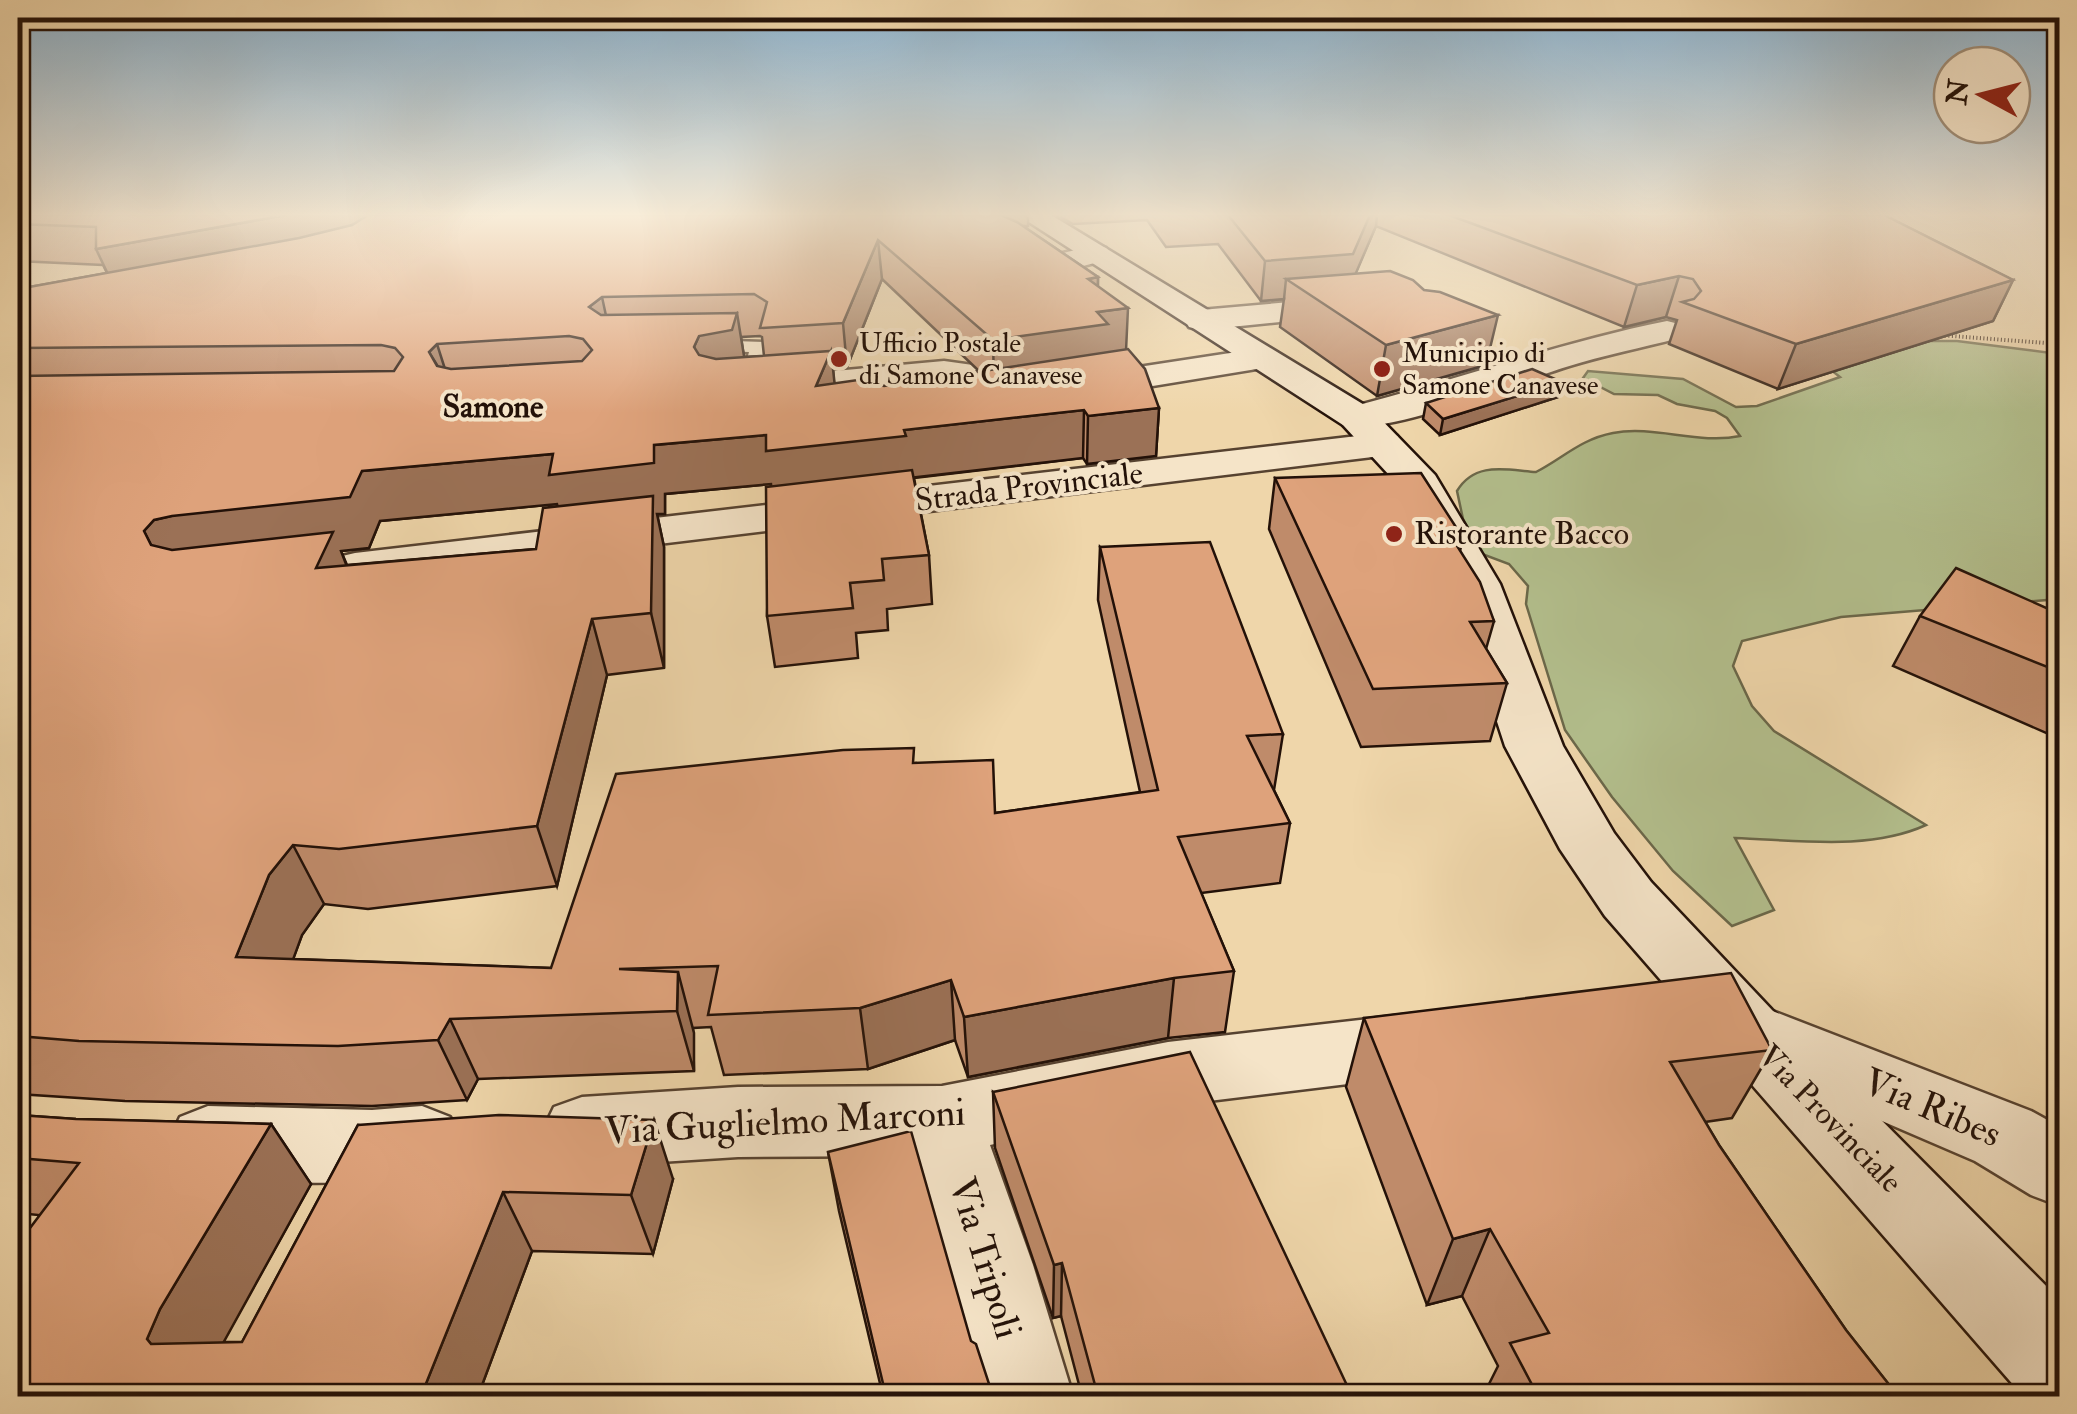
<svg xmlns="http://www.w3.org/2000/svg" width="2077" height="1414" viewBox="0 0 2077 1414" font-family="'IM FELL Double Pica',serif">
	<style>
		.green { fill: #b3bf8d; stroke: #6b684a; stroke-width: 2.5 }
		.lines { fill: none; stroke-linecap: round; stroke-linejoin: round }
		.service-casing { stroke: #564230; stroke-width: 5 }
		.minor-casing { stroke: #564230; stroke-width: 5 }
		.secondary-casing { stroke: #231108; stroke-width: 5 }
		.path { stroke: #231108; stroke-width: 4; stroke-dasharray: 1 2.5; stroke-linecap: butt }
		.service { fill: #f5e4c8; fill-rule: evenodd }
		.minor { fill: #f5e4c8; fill-rule: evenodd }
		.secondary { fill: #f5e4c8; fill-rule: evenodd }
		.wall { fill: #bf8b6a; stroke: #231108; stroke-width: 2.5; fill-rule: evenodd }
		.shaded-wall { fill: #9b7156; stroke: #231108; stroke-width: 2.5 }
		.building { fill: #dea27b; stroke: #231108; stroke-width: 2.5; fill-rule: evenodd }
		.poi-dot { fill: #8f2418; stroke: #f5e4c8; stroke-width: 4 }
		.labels { text-anchor: middle; dominant-baseline: central; stroke-width: 8; stroke-linejoin: round; paint-order: stroke }
		.far-poi-label { font-size: 28px; fill: #231108; stroke: #f5e4c8; text-anchor: start }
		.far-quarter-label { font-size: 32px; font-weight: bold; fill: #231108; stroke: #f5e4c8 }
		.street-label { font-size: 32px; fill: #231108; stroke: #f5e4c8 }
		.poi-label { font-size: 32px; fill: #231108; stroke: #f5e4c8; text-anchor: start }
		.near-street-label { font-size: 38px; fill: #231108; stroke: #f5e4c8 }
	</style>
	<rect width="100%" height="100%" fill="#efd6aa"/>
	<filter id="stains"><feTurbulence type="fractalNoise" baseFrequency=".002" numOctaves="4"/><feColorMatrix values="0 0 0 0 .2 0 0 0 0 .09 0 0 0 0 .02 0 0 0 .5 -.17"/></filter>
	<radialGradient id="worn" r=".72"><stop offset=".6" stop-color="#630" stop-opacity="0"/><stop offset="1" stop-color="#630" stop-opacity=".3"/></radialGradient>
	<path class="green" d="M1917,341H1957L2059,354V599L1841,617L1742,641L1733,666L1752,706L1774,731L1926,825C1869,851 1797,840 1735,838L1774,910L1732,926L1673,871L1612,797L1565,730L1526,604L1528,586L1509,564L1482,554L1463,519L1457,491C1475,461 1506,470 1536,472C1563,458 1581,439 1613,433C1654,425 1699,445 1740,436L1727,418L1715,411L1677,404L1658,395L1614,394L1583,378L1588,371L1683,379L1736,407L1757,406L1840,377L1831,370Z"/>
	<g class="lines">
		<defs>
			<polygon id="service" points="702,340 767,342 769,346 756,392 742,392 739,388 749,352 695,350 693,346"/>
			<g id="minor">
				<polygon points="930,215 972,215 1059,254 1096,245 1106,248 1111,254 1106,260 1056,273 1045,270 969,232 934,221"/>
				<polygon points="1358,296 1369,299 1374,306 1369,313 1201,330 1189,327 1185,320 1189,313 1201,310"/>
				<path d="M1667,321L1679,324L1684,331L1679,338C1641,348 1604,355 1566,367C1517,382 1388,436 1343,425L1338,417L1343,409C1452,382 1557,343 1667,321Z"/>
				<polygon points="1263,348 1275,352 1281,359 1275,366 1073,399 1060,396 1055,388 1060,380 1073,377"/>
				<path d="M944,361L980,366L1000,381L1047,386L1053,394L1047,402C1028,407 999,407 981,400C967,394 960,384 944,383L791,397L778,394L773,386L778,378L791,375Z"/>
				<polygon points="1383,433 1397,436 1403,445 1397,454 355,581 338,577 331,567 338,557 355,553"/>
				<polygon points="1757,1005 2031,1111 2060,1127 2060,1206 2031,1195 1975,1161 1731,1056 1720,1035 1731,1014"/>
				<polygon points="1430,1012 1456,1021 1467,1043 1456,1065 1430,1074 1168,1106 990,1145 1033,1265 1073,1396 979,1396 947,1265 913,1156 738,1157 582,1167 554,1157 542,1132 554,1107 582,1097 738,1087 942,1086 1168,1042"/>
				<path d="M208,1106L372,1110L422,1106L450,1117L462,1142L450,1167C394,1188 236,1188 180,1167L168,1142L180,1117Z"/>
			</g>
			<polygon id="secondary" points="1018,215 1051,215 1371,409 1435,475 1500,584 1563,746 1614,833 1651,882 1772,1010 2060,1300 2060,1396 2023,1396 1605,916 1560,849 1505,746 1452,584 1402,489 1343,425"/>
		</defs>
		<use href="#service" class="service-casing"/>
		<use href="#minor" class="minor-casing"/>
		<use href="#secondary" class="secondary-casing"/>
		<polyline class="path" points="1938,335 2060,344"/>
		<use href="#service" class="service"/>
		<use href="#minor" class="minor"/>
		<use href="#secondary" class="secondary"/>
	</g>
	<g class="wall">
		<path d="M18,215H1028V226H1023L1098,277V287L1126,349L1159,408L1156,456L1087,464L1083,458L914,478L929,555L932,604L887,609L888,630L856,633L858,658L775,667L767,616L771,484L665,494V514H657L664,547V668L607,675L557,886L368,909L324,904L302,935L293,959L551,968L916,763L995,813L1140,792L1098,600L1100,547L1283,734L1274,790L1290,823L1280,883L1201,893L1234,971L1225,1032L1168,1038L968,1077L955,1040L868,1069L724,1075L711,1027L693,1028L694,1071L478,1079L467,1100L372,1106L125,1101L18,1094V289L107,273L103,265L18,261ZM882,279L979,371L884,386L834,383L833,368L847,367ZM760,336L762,337L764,356L744,357L741,337ZM557,504V506L536,549L347,565L341,551L369,548L380,521Z"/>
		<polygon points="1057,215 1884,215 2013,280 1993,321 1778,389 1669,344 1677,320 1666,317 1624,327 1376,226 1355,274 1486,365 1377,396 1280,327 1284,299 1261,301 1218,244 1166,247 1147,220 1073,224"/>
		<polygon points="1558,397 1440,435 1423,419 1426,403"/>
		<polygon points="1275,478 1463,538 1460,551 1494,621 1486,649 1507,683 1490,741 1361,747 1269,529"/>
		<polygon points="2060,614 2060,739 1893,666 1920,616"/>
		<polygon points="1364,1018 1772,1050 1732,1118 1705,1122 1719,1145 1846,1330 1898,1396 1483,1396 1498,1366 1462,1296 1427,1305 1346,1087"/>
		<polygon points="993,1092 1352,1396 1082,1396 1061,1316 1053,1318 995,1148"/>
		<polygon points="18,1115 76,1119 271,1124 311,1184 223,1342 242,1342 358,1125 673,1179 653,1254 532,1251 478,1396 18,1396 39,1215 18,1213"/>
		<polygon points="828,1152 971,1341 993,1396 883,1396 839,1211"/>
	</g>
	<g class="shaded-wall">
		<polygon points="286,215 391,215 115,289 96,249"/>
		<polygon points="1370,215 1377,215 1376,226 1347,294 1286,279 1284,299 1261,301 1265,261"/>
		<polygon points="878,240 882,279 847,367 843,323"/>
		<polygon points="1679,276 1666,317 1624,327 1637,285"/>
		<polygon points="1098,277 1097,312 1128,308 1126,351 994,385 993,340 1088,279"/>
		<polygon points="2013,280 1993,321 1778,389 1796,344"/>
		<polygon points="602,297 611,339 589,307"/>
		<polygon points="737,313 744,356 739,374 707,380 694,347 699,336"/>
		<polygon points="1498,315 1486,365 1377,396 1386,345"/>
		<polygon points="437,344 451,388 429,352"/>
		<polygon points="831,351 836,396 816,386"/>
		<polygon points="1562,382 1558,397 1440,435 1443,419"/>
		<polygon points="1159,408 1156,456 1087,464 1088,416"/>
		<polygon points="1084,410 1083,458 909,478 773,501 771,484 665,494 665,514 657,514 664,547 664,668 651,613 563,525 557,504 380,521 369,548 341,551 354,585 171,584 144,531 154,520 362,471 766,435 904,430"/>
		<polygon points="592,619 607,675 557,886 537,826"/>
		<polygon points="293,845 324,904 302,935 272,1017 236,957 269,875"/>
		<polygon points="678,972 694,1033 694,1071 677,1011"/>
		<polygon points="1174,978 1168,1038 968,1077 964,1017"/>
		<polygon points="951,980 955,1040 868,1069 860,1008"/>
		<polygon points="450,1019 478,1079 467,1100 438,1040"/>
		<polygon points="654,1120 673,1179 653,1254 631,1195"/>
		<polygon points="271,1124 311,1184 211,1365 151,1344 147,1339 160,1309"/>
		<polygon points="503,1192 532,1251 478,1396 421,1396"/>
		<polygon points="1490,1229 1462,1296 1427,1305 1453,1239"/>
		<polygon points="1062,1263 1061,1316 1053,1318 1054,1265"/>
	</g>
	<g class="building">
		<polygon points="18,215 286,215 96,249 96,227 18,224"/>
		<path d="M368,215H1001L1017,222L1098,277L1088,279L1128,308L1097,312L1108,324L993,340L878,240L843,323L760,328L767,302L754,294L602,297L589,307L601,315L737,313L732,330L699,336L694,347L699,355L716,359L831,351L816,386L865,379L884,386L1128,349L1145,369L1159,408L1088,416L1084,410L904,430L906,436L766,451V435L654,445V463L549,475L553,454L362,471L350,497L172,516L154,520L144,531L151,545L172,550L333,532L316,568L536,549L543,508L653,496L651,613L592,619L537,826L339,849L293,845L269,875L236,957L551,968L616,774L843,750L914,748L913,763L993,760L995,813L1158,790L1100,547L1210,542L1283,734L1247,736L1290,823L1178,837L1234,971L1174,978L964,1017L951,980L860,1008L708,1015L718,966L619,969L678,972L677,1011L450,1019L438,1040L338,1046L79,1041L18,1036V376L394,371L403,357L395,348L381,345L18,348V289L299,238L352,225ZM569,336L583,339L592,350L582,361L451,369L437,366L429,352L437,344Z"/>
		<polygon points="1228,215 1370,215 1353,254 1265,261"/>
		<polygon points="1449,215 1884,215 2013,280 1796,344 1682,302 1694,299 1701,291 1693,279 1679,276 1637,285"/>
		<polygon points="1390,271 1413,280 1424,290 1440,292 1498,315 1386,345 1286,279"/>
		<polygon points="1532,369 1562,382 1443,419 1426,403"/>
		<polygon points="912,470 929,555 882,559 884,580 850,583 853,608 767,616 766,487"/>
		<polygon points="1421,473 1463,538 1452,538 1480,582 1494,621 1470,622 1507,683 1373,689 1275,478"/>
		<polygon points="1956,568 2060,614 2060,672 1920,616"/>
		<polygon points="1731,973 1772,1050 1670,1062 1719,1145 1846,1330 1898,1396 1538,1396 1510,1343 1549,1333 1490,1229 1453,1239 1364,1018"/>
		<polygon points="1190,1052 1352,1396 1098,1396 1062,1263 1054,1265 993,1092"/>
		<polygon points="18,1115 76,1119 271,1124 160,1309 147,1339 151,1344 242,1342 358,1125 499,1115 654,1120 631,1195 503,1192 421,1396 18,1396 18,1244 79,1163 18,1158"/>
		<polygon points="911,1131 971,1341 976,1344 993,1396 886,1396 828,1152"/>
	</g>
	<linearGradient id="sky" x2="0" y2="1"><stop stop-color="#8bb5d4"/><stop offset="0.52" stop-color="#f8edd9"/><stop offset="1" stop-color="#f8edd9" stop-opacity="0"/></linearGradient>
	<rect width="2077" height="413" fill="url(#sky)"/>
	<g class="poi-dot">
		<circle cx="839" cy="359" r="10"/>
		<circle cx="1382" cy="369" r="10"/>
		<circle cx="1394" cy="534" r="10"/>
	</g>
	<g class="labels">
		<g class="far-poi-label">
			<text x="859" y="343">Ufficio Postale<tspan x="859" dy="32">di Samone Canavese</tspan></text>
			<text x="1402" y="353">Municipio di<tspan x="1402" dy="32">Samone Canavese</tspan></text>
		</g>
		<g class="far-quarter-label">
			<text x="493" y="407">Samone</text>
		</g>
		<g class="street-label">
			<text transform="translate(1029 487) rotate(-7)">Strada Provinciale</text>
			<text transform="translate(1830 1119) rotate(46)">Via Provinciale</text>
		</g>
		<g class="poi-label">
			<text x="1414" y="534">Ristorante Bacco</text>
		</g>
		<g class="near-street-label">
			<text transform="translate(1932 1108) rotate(23)">Via Ribes</text>
			<text transform="translate(785 1122) rotate(-3)">Via Guglielmo Marconi</text>
			<text transform="translate(985 1258) rotate(73)">Via Tripoli</text>
		</g>
	</g>
	<rect width="2077" height="1414" fill="none" stroke="#efd6aa" stroke-width="60"/>
	<rect x="20" y="20" width="2037" height="1374" fill="none" stroke="#231108" stroke-width="5"/>
	<rect x="30" y="30" width="2017" height="1354" fill="none" stroke="#231108" stroke-width="2.5"/>
	<g transform="translate(1982 95) rotate(277)"><circle r="48" fill="#f5e4c8" stroke="#a1907b" stroke-width="2.5"/>
	<path d="M0-8L18 38L0 25L-18 38Z" fill="#8f2418"/>
	<text y="-15" font-size="28" font-weight="bold" text-anchor="middle" fill="#231108">N</text>
	</g>
	<rect width="100%" height="100%" filter="url(#stains)"/>
	<rect width="100%" height="100%" fill="url(#worn)"/>
</svg>
